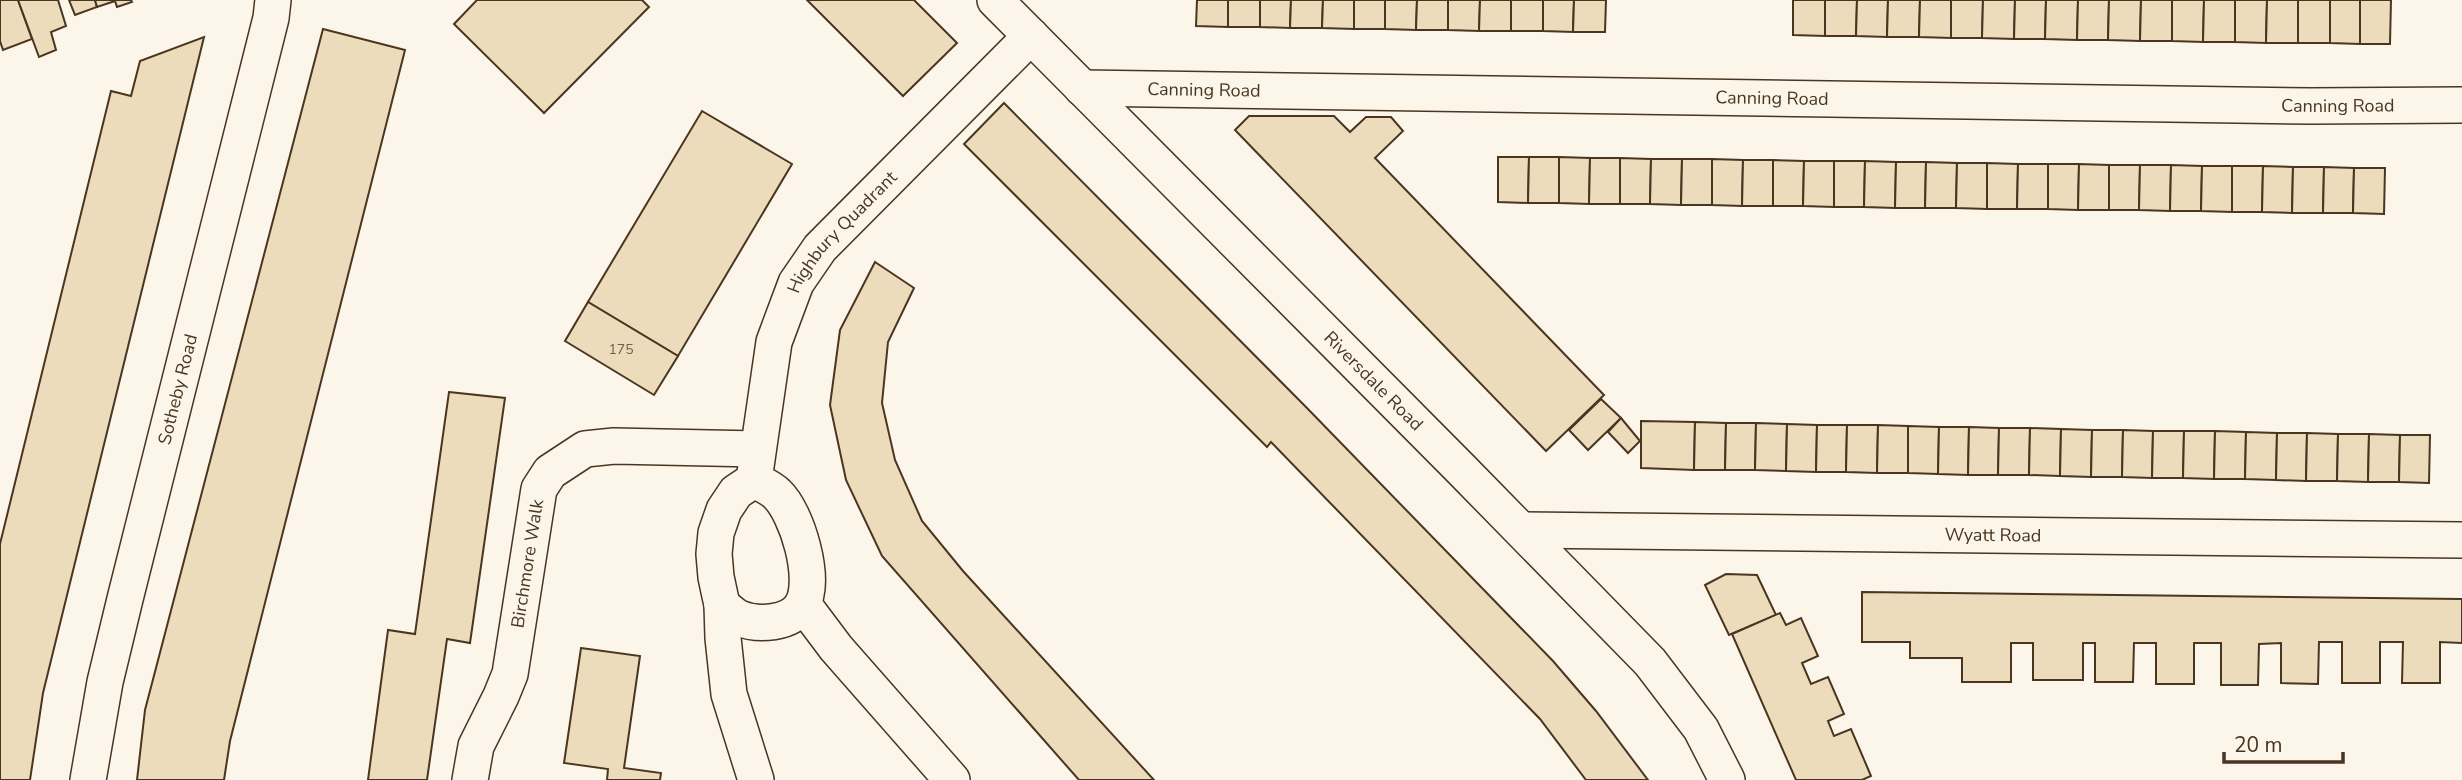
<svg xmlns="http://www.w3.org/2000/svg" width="2462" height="780" viewBox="0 0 2462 780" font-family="'Nunito Sans',sans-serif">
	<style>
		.building { fill: #ecdcbc; stroke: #4a3520; stroke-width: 2 }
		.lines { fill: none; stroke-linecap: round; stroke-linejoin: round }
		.street-casing { stroke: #4a3520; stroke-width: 38 }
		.street { stroke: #fbf6e9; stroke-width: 35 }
		.labels { text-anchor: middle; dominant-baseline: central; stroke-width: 5; stroke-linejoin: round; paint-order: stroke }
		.number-label { font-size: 14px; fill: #725f47 }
		.street-label { font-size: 18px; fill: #4a3520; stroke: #fbf6e9 }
	</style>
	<rect width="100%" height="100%" fill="#fbf6e9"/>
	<g class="building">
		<polygon points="0,0 18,0 32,39 3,50 0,41"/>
		<polygon points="18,0 58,0 66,26 51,32 56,50 39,57"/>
		<polygon points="69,0 95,0 97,7 75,15"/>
		<polygon points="95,0 131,0 132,2 117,7 115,1 97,7"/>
		<polygon points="477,0 642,0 649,7 544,113 454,24"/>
		<polygon points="807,0 914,0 957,43 903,96"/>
		<polygon points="1197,0 1228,0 1228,27 1196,26"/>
		<rect x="1228" y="0" width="32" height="27"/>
		<polygon points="1260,0 1291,0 1290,28 1260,27"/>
		<polygon points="1291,0 1323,0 1322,28 1290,28"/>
		<polygon points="1323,0 1354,0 1354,29 1322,28"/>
		<rect x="1354" y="0" width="31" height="29"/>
		<polygon points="1385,0 1417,0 1416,30 1385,29"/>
		<polygon points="1417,0 1448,0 1448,30 1416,30"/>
		<polygon points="1448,0 1480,0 1479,31 1448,30"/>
		<polygon points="1480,0 1511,0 1511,31 1479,31"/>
		<rect x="1511" y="0" width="32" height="31"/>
		<polygon points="1543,0 1574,0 1573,32 1543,31"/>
		<polygon points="1574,0 1606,0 1605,32 1573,32"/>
		<polygon points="1793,0 1825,0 1825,36 1793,35"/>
		<polygon points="1825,0 1857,0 1856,36 1825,36"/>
		<polygon points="1857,0 1888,0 1887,37 1856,36"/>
		<polygon points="1888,0 1920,0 1919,37 1887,37"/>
		<polygon points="1920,0 1951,0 1951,38 1919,37"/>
		<polygon points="1951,0 1983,0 1982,38 1951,38"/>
		<polygon points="1983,0 2015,0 2014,39 1982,38"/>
		<polygon points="2015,0 2046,0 2045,39 2014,39"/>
		<polygon points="2046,0 2078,0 2077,40 2045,39"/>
		<polygon points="2078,0 2109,0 2108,40 2077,40"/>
		<polygon points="2109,0 2141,0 2140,41 2108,40"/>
		<polygon points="2141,0 2172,0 2172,41 2140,41"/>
		<polygon points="2172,0 2204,0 2203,42 2172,41"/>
		<polygon points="2204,0 2235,0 2235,42 2203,42"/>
		<polygon points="2235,0 2267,0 2266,43 2235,42"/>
		<polygon points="2267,0 2298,0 2298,43 2266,43"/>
		<rect x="2298" y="0" width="32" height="43"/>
		<polygon points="2330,0 2360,0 2360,44 2330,43"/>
		<polygon points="2360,0 2391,0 2390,44 2360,44"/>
		<polygon points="323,29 405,50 230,741 224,780 137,780 145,710"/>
		<polygon points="204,37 43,693 30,780 0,780 0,544 111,91 131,96 140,61"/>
		<polygon points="1004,103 1305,406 1553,661 1596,711 1648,780 1586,780 1540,719 1271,442 1267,447 964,144"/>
		<polygon points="702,111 792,164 678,356 588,302"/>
		<polygon points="1249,116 1334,116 1350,132 1366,117 1391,117 1403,131 1375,158 1604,395 1546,451 1235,130"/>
		<polygon points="1498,157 1529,157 1528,203 1498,202"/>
		<polygon points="1529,157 1559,157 1559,203 1528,203"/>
		<polygon points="1559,157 1590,158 1589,204 1559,203"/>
		<polygon points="1590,158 1620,158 1620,204 1589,204"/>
		<polygon points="1620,158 1651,159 1650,204 1620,204"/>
		<polygon points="1651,159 1682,159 1681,205 1650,204"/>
		<polygon points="1682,159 1712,159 1712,205 1681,205"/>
		<polygon points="1712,159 1743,160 1742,206 1712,205"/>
		<polygon points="1743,160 1773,160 1773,206 1742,206"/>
		<polygon points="1773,160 1804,161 1803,206 1773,206"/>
		<polygon points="1804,161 1834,161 1834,207 1803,206"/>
		<polygon points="1834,161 1865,161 1864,207 1834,207"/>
		<polygon points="1865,161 1896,162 1895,208 1864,207"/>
		<polygon points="1896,162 1926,162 1925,208 1895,208"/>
		<polygon points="1926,162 1957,163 1956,208 1925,208"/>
		<polygon points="1957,163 1987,163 1987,209 1956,208"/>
		<polygon points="1987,163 2018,164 2017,209 1987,209"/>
		<polygon points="2018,164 2048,164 2048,209 2017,209"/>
		<polygon points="2048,164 2079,164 2078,210 2048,209"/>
		<polygon points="2079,164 2109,165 2109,210 2078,210"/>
		<polygon points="2109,165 2140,165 2139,210 2109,210"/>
		<polygon points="2140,165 2171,165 2170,211 2139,210"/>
		<polygon points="2171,165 2202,166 2201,211 2170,211"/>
		<polygon points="2202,166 2232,166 2232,212 2201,211"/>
		<polygon points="2232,166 2263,166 2262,212 2232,212"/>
		<polygon points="2263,166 2293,167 2292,213 2262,212"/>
		<polygon points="2293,167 2324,167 2323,213 2292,213"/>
		<polygon points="2324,167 2354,168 2353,213 2323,213"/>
		<polygon points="2354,168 2385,168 2384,214 2353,213"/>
		<polygon points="875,262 914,288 888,342 882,403 895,460 922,521 963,571 1154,780 1079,780 882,556 846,480 830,405 840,330"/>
		<polygon points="588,302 678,356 654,395 565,341"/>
		<polygon points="449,392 505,398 470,643 447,639 427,780 368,780 388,630 415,634"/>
		<polygon points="1601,399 1621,418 1588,450 1569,430"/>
		<polygon points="1621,418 1640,441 1628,453 1608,432"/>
		<polygon points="1641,421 1695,422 1694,470 1641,468"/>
		<polygon points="1695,422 1726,423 1725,470 1694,470"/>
		<polygon points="1726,423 1756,423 1755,470 1725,470"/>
		<polygon points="1756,423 1787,424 1786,471 1755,470"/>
		<polygon points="1787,424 1817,425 1816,472 1786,471"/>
		<polygon points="1817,425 1847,425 1846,472 1816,472"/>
		<polygon points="1847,425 1878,425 1877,473 1846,472"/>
		<polygon points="1878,425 1908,426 1908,473 1877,473"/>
		<polygon points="1908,426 1939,427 1938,474 1908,473"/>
		<polygon points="1939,427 1969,427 1968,475 1938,474"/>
		<polygon points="1969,427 1999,428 1998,475 1968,475"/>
		<polygon points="1999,428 2030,428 2029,475 1998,475"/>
		<polygon points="2030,428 2061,429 2060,476 2029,475"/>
		<polygon points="2061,429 2092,430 2091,477 2060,476"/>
		<polygon points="2092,430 2123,430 2122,477 2091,477"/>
		<polygon points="2123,430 2153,431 2152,478 2122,477"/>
		<polygon points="2153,431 2184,431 2183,478 2152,478"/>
		<polygon points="2184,431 2215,431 2214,479 2183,478"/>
		<polygon points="2215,431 2246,432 2245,479 2214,479"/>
		<polygon points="2246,432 2277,433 2276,480 2245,479"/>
		<polygon points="2277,433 2307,433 2306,481 2276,480"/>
		<polygon points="2307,433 2338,434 2337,481 2306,481"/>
		<polygon points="2338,434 2369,434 2368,482 2337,481"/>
		<polygon points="2369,434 2400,435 2399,482 2368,482"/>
		<polygon points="2400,435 2430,435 2429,483 2399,482"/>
		<polygon points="1726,574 1757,575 1776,615 1729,635 1705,585"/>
		<polygon points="1862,592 2462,599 2462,643 2440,642 2440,683 2402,683 2403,642 2380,642 2380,683 2342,683 2342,642 2319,642 2318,684 2281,683 2281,643 2259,644 2258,685 2221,685 2221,643 2194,643 2194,684 2156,684 2156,643 2134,643 2133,682 2095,682 2095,643 2083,643 2083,680 2033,680 2033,643 2011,643 2011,682 1962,682 1962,658 1910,658 1910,642 1862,642"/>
		<polygon points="1780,613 1786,625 1801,618 1818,656 1802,663 1811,684 1828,677 1844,714 1828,721 1834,736 1851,729 1871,776 1862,780 1796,780 1732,634"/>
		<polygon points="581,648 640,656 624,768 661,773 660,780 607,780 608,769 564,763"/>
	</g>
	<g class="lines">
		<defs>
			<g id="street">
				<path id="s1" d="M995,0L1461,469L1650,662L1701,729L1727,780"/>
				<path id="s2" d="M1082,88L2311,106L2462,105"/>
				<path id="s3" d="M754,480L774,342L796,283L820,248L1031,36"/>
				<polyline points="754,480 736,492 724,510 716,533 714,554 716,577 722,605 723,638 729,694 756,780"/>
				<path id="s4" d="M1522,530L2462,540"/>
				<polyline points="803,604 836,648 952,780"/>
				<path d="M722,605C727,609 733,615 739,618C758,626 791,624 802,605C817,579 797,513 777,494C771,488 762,484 754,480"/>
				<path id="s5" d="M88,780L105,682L125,599L271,18L273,0"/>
				<path id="s6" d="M470,780L476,746L501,696L510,674L539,489L550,472L585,449L614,446L758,449"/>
			</g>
		</defs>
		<use href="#street" class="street-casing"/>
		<use href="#street" class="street"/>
	</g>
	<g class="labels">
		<g class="number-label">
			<text x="621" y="349">175</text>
		</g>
		<g class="street-label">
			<text stroke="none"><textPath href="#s2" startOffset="122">Canning Road</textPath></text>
			<text stroke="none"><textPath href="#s2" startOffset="690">Canning Road</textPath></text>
			<text stroke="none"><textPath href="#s2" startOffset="1256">Canning Road</textPath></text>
			<text stroke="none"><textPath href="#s3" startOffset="271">Highbury Quadrant</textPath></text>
			<text stroke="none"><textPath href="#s1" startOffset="537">Riversdale Road</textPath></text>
			<text stroke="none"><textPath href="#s5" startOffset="401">Sotheby Road</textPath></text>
			<text stroke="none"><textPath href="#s4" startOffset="471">Wyatt Road</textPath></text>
			<text stroke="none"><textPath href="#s6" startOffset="226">Birchmore Walk</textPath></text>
		</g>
	</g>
	<path d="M2224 752v10h119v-10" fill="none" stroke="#4a3520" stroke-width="3.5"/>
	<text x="2234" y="752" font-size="21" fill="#4a3520" stroke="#fbf6e9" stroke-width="5" paint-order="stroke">20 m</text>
</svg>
